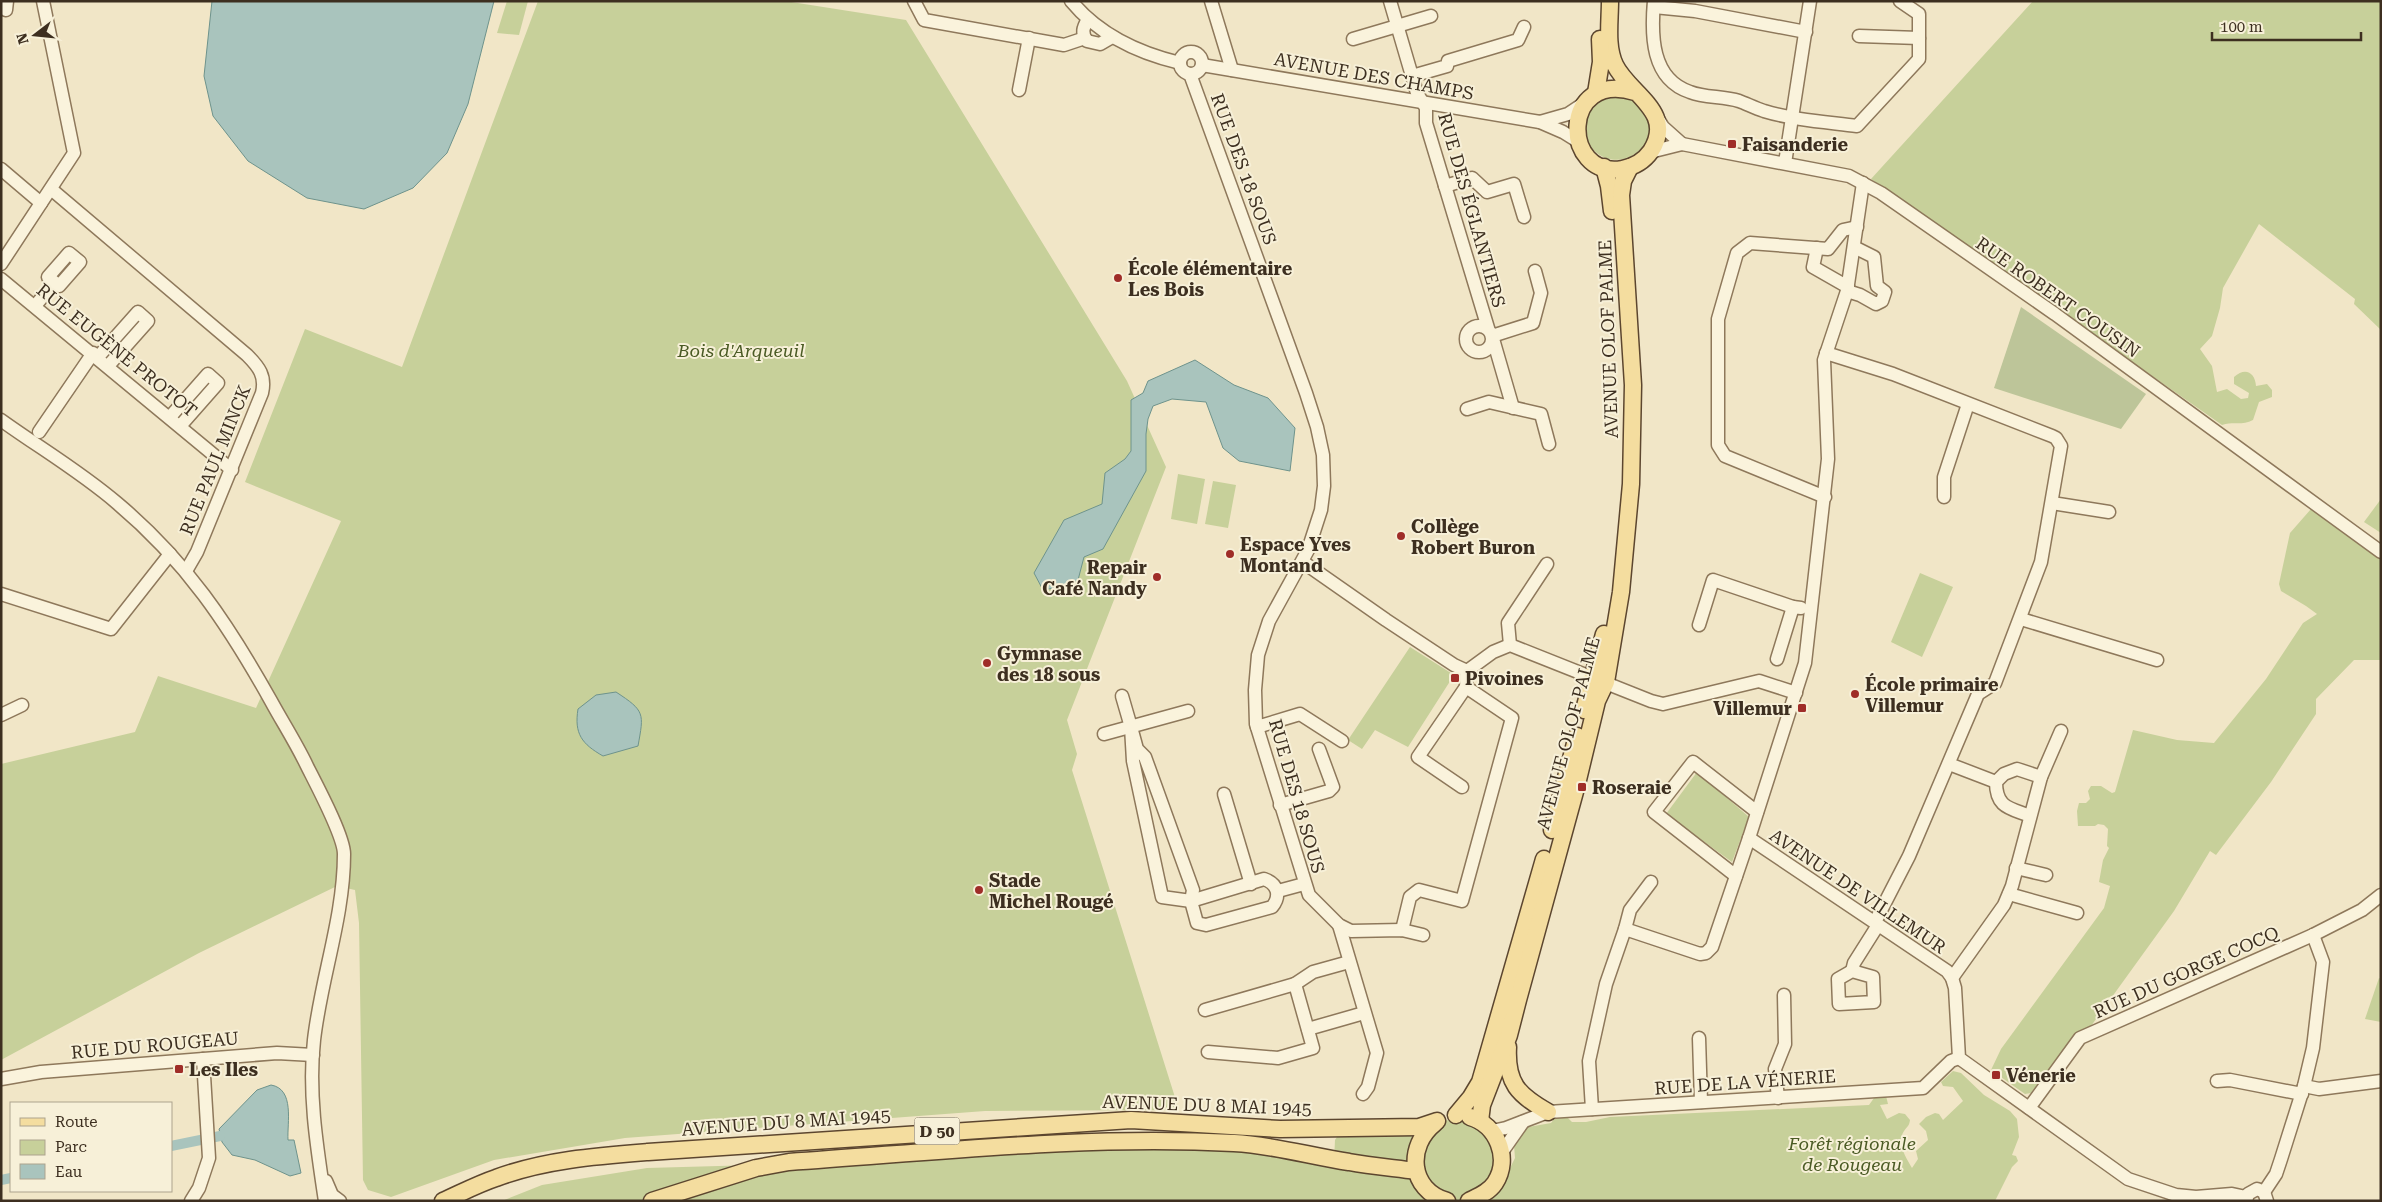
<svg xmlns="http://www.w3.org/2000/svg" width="2382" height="1202" viewBox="0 0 2382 1202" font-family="'Roboto Serif',serif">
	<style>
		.green { fill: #c7d09a }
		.cemetery { fill: #bdc599 }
		.water { fill: #a9c4bd; stroke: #6e938c }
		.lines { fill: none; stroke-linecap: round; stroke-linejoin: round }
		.canal { stroke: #a9c4bd; stroke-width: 10 }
		.minor-casing { stroke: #8e785b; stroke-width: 15 }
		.major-casing { stroke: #5c462f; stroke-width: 19 }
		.minor { stroke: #faf3dc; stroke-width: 12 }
		.major { stroke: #f4dd9f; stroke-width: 16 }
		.poi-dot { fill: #9f2d28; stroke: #f7f0d8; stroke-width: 2 }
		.labels { text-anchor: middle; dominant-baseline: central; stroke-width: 4; stroke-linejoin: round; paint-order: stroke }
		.shield { fill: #f7f0d8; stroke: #756957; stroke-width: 1 }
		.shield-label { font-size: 16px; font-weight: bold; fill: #3d2f20 }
		.street-label { font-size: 18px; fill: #3d2f20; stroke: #f7f0d8 }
		.poi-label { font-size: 18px; font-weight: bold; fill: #3d2f20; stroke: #f7f0d8; text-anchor: start }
		.park-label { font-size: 18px; font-style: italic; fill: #4b5b25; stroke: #f7f0d8 }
	</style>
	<rect width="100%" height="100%" fill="#f1e6c7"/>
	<g class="green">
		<polygon points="507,1 528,1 519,35 497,33"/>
		<polygon points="538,1 785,1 906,20 1127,381 1166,467 1067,720 1077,754 1072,770 1179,1110 985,1111 625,1138 494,1160 391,1197 368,1190 363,1180 359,923 355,890 337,886 199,953 1,1060 1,764 135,732 158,676 256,708 341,521 245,482 305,329 402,367"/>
		<path d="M2033,1H2381V330L2354,304L2355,299L2259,224L2223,288L2220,308L2212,336L2200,349L2212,366L2217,392L2227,389L2241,399L2248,398L2249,393L2234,384V377C2245,367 2255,372 2256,386L2267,384L2272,390V397L2259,402L2253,420C2242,426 2234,421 2222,425L1871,179Z"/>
		<path d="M1631,94C1636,101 1644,108 1648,115C1664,144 1611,188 1582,135L1591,101Z"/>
		<polygon points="1178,474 1205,479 1197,524 1171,519"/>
		<polygon points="1213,481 1236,485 1228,528 1205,524"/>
		<polygon points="2381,499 2381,533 2364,522"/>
		<polygon points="2311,509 2338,524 2339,530 2381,560 2381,660 2354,660 2316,699 2316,714 2271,782 2216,855 2210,851 2174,911 2091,1026 2075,1035 2031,1093 2025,1094 1991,1070 2001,1049 2104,908 2110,886 2099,882 2103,860 2109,848 2107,846 2108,829 2104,825 2098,824 2095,826 2078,826 2077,811 2079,803 2086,803 2090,799 2088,791 2091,786 2101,786 2112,793 2115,792 2133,730 2177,740 2214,743 2266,679 2303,623 2317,614 2306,606 2281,591 2279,584 2290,533"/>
		<polygon points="1920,573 1953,587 1922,657 1891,642"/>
		<polygon points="1410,647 1454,675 1408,747 1375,730 1362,749 1348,740"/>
		<polygon points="1697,772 1749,817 1732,862 1666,814"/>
		<polygon points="2379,978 2381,979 2381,1022 2365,1019"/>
		<path d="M1953,1071L1961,1073L1984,1095L2010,1111L2017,1119L2019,1137L2012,1155L2016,1156L2018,1161L2012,1167L1995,1201H502L542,1185L647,1168L890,1161L1145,1145L1238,1147L1334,1162L1335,1140L1339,1134L1362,1137L1373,1130L1457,1119L1471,1121L1489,1133L1502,1184L1515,1158L1514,1145L1523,1128L1551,1123L1555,1118L1567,1117L1572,1122H1586L1610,1117L1869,1105L1874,1098L1886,1096L1888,1104L1880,1105L1887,1119L1899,1113L1905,1114L1910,1120C1909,1127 1907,1126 1904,1131C1896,1143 1906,1157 1912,1168L1918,1159L1916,1151L1928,1140L1926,1131L1919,1124L1926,1117L1935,1113L1939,1114L1943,1120L1963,1101L1953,1087L1943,1086L1941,1082Z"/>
	</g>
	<polygon class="cemetery" points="2021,307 2146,394 2121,429 1994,388"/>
	<g class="water">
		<polygon points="212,1 494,1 468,104 447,153 413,188 364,209 307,198 248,161 213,116 204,76"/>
		<polygon points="1195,360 1234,385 1268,398 1295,428 1290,471 1239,461 1223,448 1206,402 1172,399 1153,406 1148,419 1146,434 1146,471 1103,549 1084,557 1078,580 1065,586 1043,590 1034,573 1064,520 1102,504 1105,473 1125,459 1131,451 1131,400 1143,393 1148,381"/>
		<path d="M616,692C645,711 644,713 638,746L603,756C582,744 574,734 578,709L596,695Z"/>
		<path d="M271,1085C295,1089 287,1123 288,1140H294L301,1173L290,1176L255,1160L232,1155L222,1142L219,1129L257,1090Z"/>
	</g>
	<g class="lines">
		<g class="canal">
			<polyline points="171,1146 220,1136"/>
			<polyline points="1,1180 11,1178"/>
		</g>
		<defs>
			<g id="minor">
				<polyline points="914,1 924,20 1064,45 1085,38"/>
				<path d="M1071,1C1099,35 1138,53 1180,63"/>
				<polyline points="1211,1 1232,70"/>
				<polyline points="1390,1 1417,93 1426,108 1426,123 1488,328"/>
				<path d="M1654,1C1651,35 1651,79 1690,92C1705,98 1723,96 1739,101C1747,104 1755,108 1764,111C1794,120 1826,122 1857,126L1919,59V14L1900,1"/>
				<polyline points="1654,7 1695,11 1806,32"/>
				<polyline points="6,10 7,1"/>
				<path d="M1088,19C1083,28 1081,33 1087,41L1100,44L1112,37"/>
				<polyline points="1859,36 1919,38"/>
				<polyline points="1353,39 1431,16"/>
				<circle cx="1191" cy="63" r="11"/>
				<polyline points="1202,65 1540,122 1563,132 1579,142"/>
				<polyline points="1190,74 1306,393 1317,427 1323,455 1324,486 1321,510 1308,550 1269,621 1258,655 1255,690 1256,724 1309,895 1339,925 1351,931 1402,930 1423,935"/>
				<polyline points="1412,76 1447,66 1448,61 1518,40 1524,27"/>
				<polyline points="1019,90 1029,38"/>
				<polyline points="1657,117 1663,127 1682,144"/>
				<polyline points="1540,122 1568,114 1586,102"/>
				<polyline points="1650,152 1682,144 1849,176 1881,193 2055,314 2381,552"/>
				<polyline points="1785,163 1810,1"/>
				<polyline points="1,169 41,203"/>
				<polyline points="1863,183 1847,291 1824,360 1828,459 1805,663 1749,838 1947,971 1952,978 1955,988 1959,1058 2128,1179 2176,1195 2196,1197 2232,1194 2246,1197"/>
				<polyline points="1445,186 1472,178 1487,192 1514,184 1524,217"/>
				<path d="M51,189L247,355C259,367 266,376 262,393L197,552L186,571"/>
				<polyline points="1817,248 1813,267 1848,287"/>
				<polygon points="69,253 80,262 59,286 48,277"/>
				<polyline points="1,264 74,153 43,1"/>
				<polyline points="1,279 232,470"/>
				<polyline points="1847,291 1860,295 1876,304 1882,301 1885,292 1877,286 1874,257 1854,247"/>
				<polyline points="35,306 54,283"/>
				<circle cx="1479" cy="339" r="13"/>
				<polyline points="1492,336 1533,323 1541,293 1535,271"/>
				<polyline points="1493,339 1513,408"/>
				<polyline points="1826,353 1893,374 2052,436 2056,438 2061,446 2041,562 1995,683 1978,694 1909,856 1875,922"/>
				<polyline points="98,357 138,312 148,321 108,366"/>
				<polyline points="1467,409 1489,402 1541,414 1549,444"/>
				<polyline points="170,417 208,374 218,383 181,425"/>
				<path d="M1,420C40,448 81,472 117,503C186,561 228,624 271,701C283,723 296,743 307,766C316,784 344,836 344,854C344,917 321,978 314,1040C308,1093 317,1148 325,1201"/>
				<polyline points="39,432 93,353"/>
				<polyline points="1825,497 1725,456 1718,445 1718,319 1737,253 1750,243 1828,249 1843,230 1857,227"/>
				<polyline points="1944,497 1944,477 1968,404"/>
				<polyline points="2052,503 2109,512"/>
				<polyline points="1303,562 1386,620 1454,665 1467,671 1493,652 1510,645 1651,701 1663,704 1759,681 1796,693"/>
				<polyline points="1,594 111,629 170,554"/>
				<polyline points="2021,619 2157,660"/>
				<polyline points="1699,625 1713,580 1793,607"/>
				<polyline points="1510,645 1508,623 1547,564"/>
				<polyline points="1777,659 1793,607 1801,608"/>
				<polyline points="1122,696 1131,727"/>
				<polyline points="1,715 22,705"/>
				<polygon points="1131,727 1137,749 1145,757 1193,890 1191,901 1162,897 1133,761"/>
				<polyline points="1257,727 1300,714 1342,741"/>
				<polyline points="1104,734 1188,711"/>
				<polyline points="1949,764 1996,782"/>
				<polyline points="1462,787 1418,757 1466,687"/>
				<polyline points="1224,794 1251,884"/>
				<polyline points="1280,805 1329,791 1333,787 1319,749"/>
				<path d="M2030,816C2010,808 1996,808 1996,782L2004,774L2017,769L2041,777"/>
				<polyline points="2016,868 2046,875"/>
				<polyline points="1736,876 1654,812 1693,762 1757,812"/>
				<path d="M1264,879C1278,884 1281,896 1272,907L1206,925L1197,923L1191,901Z"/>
				<polyline points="1278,891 1304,884"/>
				<polyline points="2009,894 2077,913"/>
				<polyline points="1339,925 1377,1053 1368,1087 1363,1094"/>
				<polyline points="1625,929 1630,910 1651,882"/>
				<polyline points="1402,930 1410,897 1419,890 1462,901 1512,718 1466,687 1467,671"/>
				<polygon points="1852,971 1873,977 1874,1002 1839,1004 1838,979"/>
				<polyline points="1852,971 1854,963 1878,925"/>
				<polyline points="1952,978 2004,905 2012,886 2041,777 2061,731"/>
				<polyline points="1205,1010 1295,984"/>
				<polyline points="1308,1029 1364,1013"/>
				<polyline points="1699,1038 1701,1102"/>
				<polyline points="1208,1052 1278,1058 1313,1048 1295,984 1313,972 1349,962"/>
				<polyline points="1,1079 41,1072 277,1053 313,1055"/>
				<polyline points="2217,1081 2230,1080 2302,1094"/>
				<polyline points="2304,1086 2319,1089 2381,1081"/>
				<polyline points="1778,1098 1775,1069 1785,1044 1784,995"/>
				<polyline points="2029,1108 2080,1038 2313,935 2362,910 2381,895"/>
				<polyline points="1592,1109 1589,1061 1606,984 1625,929 1700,954 1706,953 1712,947 1749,838"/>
				<polyline points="1492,1131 1506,1128 1548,1112 1923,1088 1951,1061 1959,1058"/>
				<polyline points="1502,1152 1523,1122"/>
				<polyline points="326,1181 332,1195 340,1201"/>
				<polyline points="2264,1192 2276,1174 2281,1159 2304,1086 2313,1048 2323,962 2313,935"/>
				<polyline points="191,1201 199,1188 209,1158 203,1059"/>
				<polyline points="2246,1201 2248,1194 2257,1189 2264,1192 2267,1201"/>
			</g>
			<g id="major">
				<path d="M1610,1C1610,22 1606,46 1615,65C1629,94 1676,112 1651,151C1644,161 1633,167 1622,169C1561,179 1560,69 1635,92"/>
				<polyline points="1596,93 1601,62 1600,39"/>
				<polyline points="1604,167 1609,186 1612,211"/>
				<polyline points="1584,710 1604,634"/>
				<polyline points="1552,830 1577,736"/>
				<path d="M1508,1047C1506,1083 1518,1095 1548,1112"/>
				<polyline points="1456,1115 1471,1097 1480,1082 1544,859"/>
				<polyline points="1480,1121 1482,1105 1509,1035 1518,1000 1576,788 1597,701 1606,682 1621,592 1631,484 1633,385 1621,195 1623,181 1630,167"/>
				<path d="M1435,1123C1406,1146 1409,1190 1447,1201"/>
				<path d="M443,1201C461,1193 478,1184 496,1178C544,1160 597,1156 648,1152L1131,1120L1280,1129L1419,1127L1437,1121"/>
				<path d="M652,1201L756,1168L789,1162C937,1152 1086,1135 1234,1143C1273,1145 1310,1156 1349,1162C1371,1166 1394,1168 1416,1171"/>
				<path d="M1469,1201C1479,1196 1489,1192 1495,1183C1511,1158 1497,1125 1470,1117"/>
			</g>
		</defs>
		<use href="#minor" class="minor-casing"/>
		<use href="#major" class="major-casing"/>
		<use href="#minor" class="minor"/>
		<use href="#major" class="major"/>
	</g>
	<g class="poi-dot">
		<rect x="1727" y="139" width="10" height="10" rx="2.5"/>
		<circle cx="1118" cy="278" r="5"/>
		<circle cx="1401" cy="536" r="5"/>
		<circle cx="1230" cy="554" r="5"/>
		<circle cx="1157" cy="577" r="5"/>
		<circle cx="987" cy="663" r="5"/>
		<rect x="1450" y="673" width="10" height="10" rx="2.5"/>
		<circle cx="1855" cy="694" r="5"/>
		<rect x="1797" y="703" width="10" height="10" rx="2.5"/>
		<rect x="1577" y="782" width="10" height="10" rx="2.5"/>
		<circle cx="979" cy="890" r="5"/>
		<rect x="174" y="1064" width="10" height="10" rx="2.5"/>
		<rect x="1991" y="1070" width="10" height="10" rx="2.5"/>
	</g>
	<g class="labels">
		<rect class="shield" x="914.5" y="1117.5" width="45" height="27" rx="4"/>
		<g class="shield-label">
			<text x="937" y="1131">D 50</text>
		</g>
		<g class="street-label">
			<text transform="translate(1374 76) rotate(10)">AVENUE DES CHAMPS</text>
			<text transform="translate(1244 169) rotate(70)">RUE DES 18 SOUS</text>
			<text transform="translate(1472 210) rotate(74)">RUE DES ÉGLANTIERS</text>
			<text transform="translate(2058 297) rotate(35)">RUE ROBERT COUSIN</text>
			<text transform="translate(1608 339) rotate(-92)">AVENUE OLOF PALME</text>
			<text transform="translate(117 350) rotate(39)">RUE EUGÈNE PROTOT</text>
			<text transform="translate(215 460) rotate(-68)">RUE PAUL MINCK</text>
			<text transform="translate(1568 733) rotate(-75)">AVENUE OLOF PALME</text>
			<text transform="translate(1297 796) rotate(74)">RUE DES 18 SOUS</text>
			<text transform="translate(1858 891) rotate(34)">AVENUE DE VILLEMUR</text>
			<text transform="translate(2186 972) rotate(-24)">RUE DU GORGE COCQ</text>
			<text transform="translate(155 1045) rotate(-5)">RUE DU ROUGEAU</text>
			<text transform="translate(1745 1082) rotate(-4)">RUE DE LA VÉNERIE</text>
			<text transform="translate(1207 1105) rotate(2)">AVENUE DU 8 MAI 1945</text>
			<text transform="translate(786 1122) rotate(-4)">AVENUE DU 8 MAI 1945</text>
		</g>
		<g class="poi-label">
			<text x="1742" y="144">Faisanderie</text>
			<text x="1128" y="268">École élémentaire<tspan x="1128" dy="21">Les Bois</tspan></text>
			<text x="1411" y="526">Collège<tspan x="1411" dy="21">Robert Buron</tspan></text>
			<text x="1240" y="544">Espace Yves<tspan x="1240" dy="21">Montand</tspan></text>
			<text x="1147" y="567" text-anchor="end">Repair<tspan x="1147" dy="21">Café Nandy</tspan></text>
			<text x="997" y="653">Gymnase<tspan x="997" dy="21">des 18 sous</tspan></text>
			<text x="1465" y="678">Pivoines</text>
			<text x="1865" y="684">École primaire<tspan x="1865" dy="21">Villemur</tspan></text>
			<text x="1792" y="708" text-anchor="end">Villemur</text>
			<text x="1592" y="787">Roseraie</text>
			<text x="989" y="880">Stade<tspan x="989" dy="21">Michel Rougé</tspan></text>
			<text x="189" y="1069">Les Iles</text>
			<text x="2006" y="1075">Vénerie</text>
		</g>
		<g class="park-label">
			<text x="741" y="350">Bois d'Arqueuil</text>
			<text x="1852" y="1143">Forêt régionale<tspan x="1852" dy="21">de Rougeau</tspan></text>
		</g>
	</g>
	<rect width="2382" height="1202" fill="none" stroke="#3d2f20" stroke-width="5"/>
	<rect x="10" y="1102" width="162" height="90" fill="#f7f0d8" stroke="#ada38e"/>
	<rect x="20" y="1118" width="25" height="8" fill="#f4dd9f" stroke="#ada38e"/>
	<text x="55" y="1127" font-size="15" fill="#3d2f20">Route</text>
	<rect x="20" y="1140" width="25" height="15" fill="#c7d09a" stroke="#ada38e"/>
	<text x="55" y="1152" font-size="15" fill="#3d2f20">Parc</text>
	<rect x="20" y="1164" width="25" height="15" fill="#a9c4bd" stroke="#ada38e"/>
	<text x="55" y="1177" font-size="15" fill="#3d2f20">Eau</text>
	<g transform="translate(35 35) rotate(254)" stroke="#f7f0d8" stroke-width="4" paint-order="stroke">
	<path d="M0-4L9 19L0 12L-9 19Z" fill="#3d2f20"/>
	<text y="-8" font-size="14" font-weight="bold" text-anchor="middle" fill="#3d2f20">N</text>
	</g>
	<path d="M2212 32v8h149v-8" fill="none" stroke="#3d2f20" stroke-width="2.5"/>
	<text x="2220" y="32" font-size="15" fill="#3d2f20" stroke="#f7f0d8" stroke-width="4" paint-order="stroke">100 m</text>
</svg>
